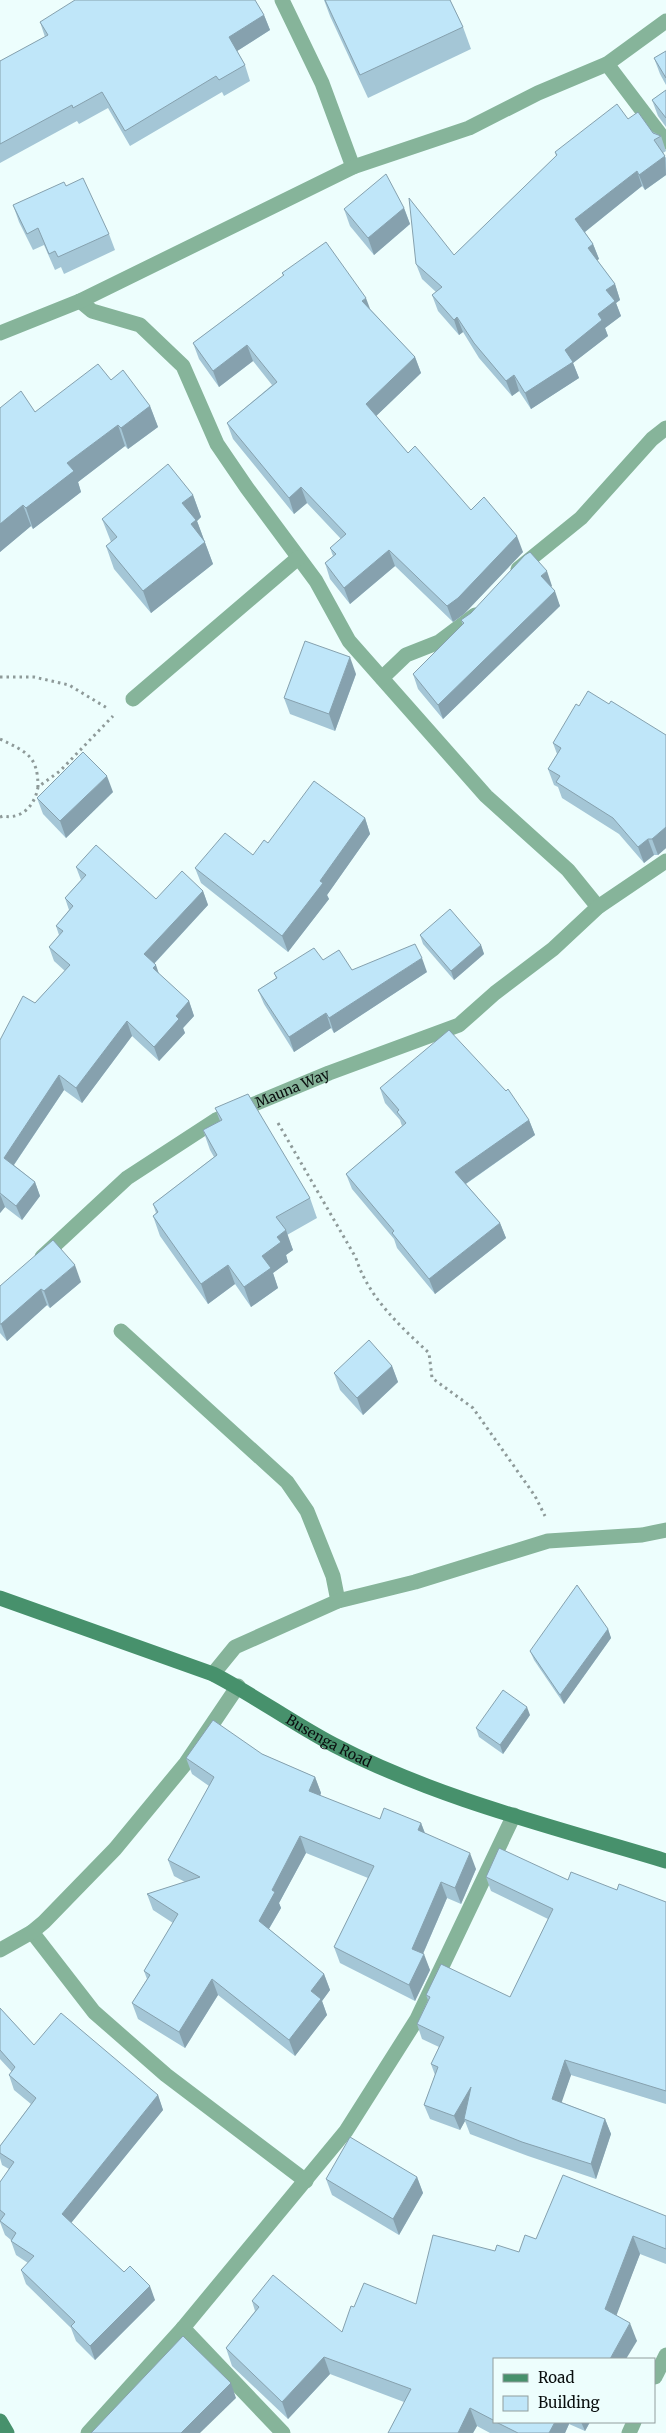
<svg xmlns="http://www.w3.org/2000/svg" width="666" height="2433" viewBox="0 0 666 2433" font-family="Merriweather,serif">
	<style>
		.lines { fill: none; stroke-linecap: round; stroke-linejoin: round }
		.path { stroke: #8e9a99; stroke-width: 3; stroke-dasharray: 2.5 4; stroke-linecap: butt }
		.lane { stroke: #86b49a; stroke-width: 15 }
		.street { stroke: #86b49a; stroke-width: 15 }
		.secondary { stroke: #47916c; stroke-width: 15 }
		.wall { fill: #a4c6d6 }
		.shaded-wall { fill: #86a1ae }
		.building { fill: #bfe6f9; stroke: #86a1ae }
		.labels { text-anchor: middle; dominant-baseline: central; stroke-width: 4; stroke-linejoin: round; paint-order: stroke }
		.street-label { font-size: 14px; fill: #0a0f0f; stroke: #edfefd }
	</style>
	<rect width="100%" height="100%" fill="#edfefd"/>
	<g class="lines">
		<g class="path">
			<polyline points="0,677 34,677 69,685 107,708"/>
			<path d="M0,739C26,752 38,755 38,787"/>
			<path d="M0,817L3,816C22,820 35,805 38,787L60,771L113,716"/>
			<path d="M278,1123L356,1258C368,1297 400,1326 429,1353L432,1378L473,1408L535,1496L545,1516"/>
		</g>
		<polyline class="lane" points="121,1331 287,1482 307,1511 333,1576 338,1601"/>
		<g class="street">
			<polyline points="282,0 322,83 353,167"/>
			<polyline points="607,64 666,142"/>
			<polyline points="80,301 92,311 140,325 183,366 217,444 247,488 316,581 349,641 486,796 568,870 598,907"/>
			<polyline points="0,333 80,301 353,167 469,128 538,93 607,64 666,21"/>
			<polyline points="518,569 581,518 652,439 666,428"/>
			<polyline points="382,678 406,655 439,642 475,615"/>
			<polyline points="133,699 298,558"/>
			<path id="s1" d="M42,1257L127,1178L216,1120L329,1073L459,1025L495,993L553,949L598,907L666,861"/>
			<polyline points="213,1674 235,1647 338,1601 415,1582 548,1541 642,1535 666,1530"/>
			<polyline points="32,1932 94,2012 166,2075 306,2181"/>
			<polyline points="0,1950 32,1932 44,1922 115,1849 186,1763 238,1686"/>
			<polyline points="183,2328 283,2433"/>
			<polyline points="655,2377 666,2355"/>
			<polyline points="88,2433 183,2328 346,2131 417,2019 514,1815"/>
			<polyline points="629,2433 634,2422"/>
		</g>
		<g class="secondary">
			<path id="s2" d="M0,1598L213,1674C254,1695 292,1723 334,1745C438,1799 554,1827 666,1861"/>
			<polyline points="0,2421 7,2433"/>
		</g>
	</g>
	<g class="wall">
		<polygon points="324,0 450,0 463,27 471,49 368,98 330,16"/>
		<polygon points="264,15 270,30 237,51 245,65 250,81 224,96 222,92 130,146 108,108 79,124 77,121 0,163 0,61 45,37 40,22"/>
		<polygon points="666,51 666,85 660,74 654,58"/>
		<polygon points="666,90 666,127 658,116 652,100"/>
		<polygon points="628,119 661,136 666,151 663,153 666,158 666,175 645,190 642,186 585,232 593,244 599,259 597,260 615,284 620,300 616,303 621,316 605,328 608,336 573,363 579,378 531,409 519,391 512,396 479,358 463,332 459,335 438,311 432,295 436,292 422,279 416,264 454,255 556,156 555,152"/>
		<polygon points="66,186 109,234 115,250 64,274 61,267 55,270 44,245 33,250 19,222 13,205"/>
		<polygon points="404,208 410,224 374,255 350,226 344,209"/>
		<polygon points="282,273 371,310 415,357 421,373 376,416 408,453 471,510 523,552 464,614 453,622 395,566 350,604 330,579 325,563 333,556 330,548 341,539 307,503 294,514 233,439 227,423 272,385 253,361 219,387 199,359 193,343 283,276"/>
		<polygon points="111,380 150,406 158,427 128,449 125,446 78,482 81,492 33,529 31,526 0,552 0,408 35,412"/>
		<polygon points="193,495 201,517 197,521 213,564 151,613 114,569 106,546 111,542 102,519"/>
		<polygon points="552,586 551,587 560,606 443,719 418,689 413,674 463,625 461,620"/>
		<polygon points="356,674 335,731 290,714 284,698"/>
		<polygon points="609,704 666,735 666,848 658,855 654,855 644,863 619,834 562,798 558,787 554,785 548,769 557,754 553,743 579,706"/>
		<polygon points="113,792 66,838 43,814 37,798"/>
		<polygon points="365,818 370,834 327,895 329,899 288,952 201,883 195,868 253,855 268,843"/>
		<polygon points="76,867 156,899 203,891 208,905 154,964 159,974 189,1001 194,1016 183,1028 185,1033 159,1061 132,1036 82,1103 64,1090 14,1165 35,1182 40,1196 22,1220 5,1207 0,1213 0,1040 65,971 54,961 49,947 59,935 56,926 69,910 65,898 81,880"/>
		<polygon points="420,935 481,945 484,954 454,980 423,944"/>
		<polygon points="323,960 352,970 427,972 334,1033 331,1028 294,1052 264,1004 258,990 276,978 274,973"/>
		<polygon points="380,1088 529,1120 535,1135 466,1184 500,1223 506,1238 435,1294 397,1248 394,1239 352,1189 346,1174 402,1126 400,1120 385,1103"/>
		<polygon points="215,1108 310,1198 317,1218 287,1235 293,1250 286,1255 288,1262 273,1273 278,1288 251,1307 235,1284 208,1304 160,1236 153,1216 156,1213 153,1204 214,1157 210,1150 203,1130 220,1121"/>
		<polygon points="81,1282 50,1308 47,1305 7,1341 0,1333 0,1286"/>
		<polygon points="392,1366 398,1382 363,1415 340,1390 334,1373"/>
		<polygon points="608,1629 611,1638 564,1704 534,1660 530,1651"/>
		<polygon points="530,1715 503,1754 479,1737 476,1728"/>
		<polygon points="262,1754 315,1777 321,1793 320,1796 380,1819 421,1823 425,1833 476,1869 461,1904 447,1898 423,1954 430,1970 415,2001 340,1963 334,1947 368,1878 306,1853 279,1903 281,1908 269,1929 324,1974 330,1990 322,2001 327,2015 295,2056 218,1995 185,2048 138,2019 132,2003 147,1979 144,1971 173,1923 153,1910 147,1894 185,1882 174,1876 168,1860 209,1786 192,1774 186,1758"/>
		<polygon points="486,1877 568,1880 617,1890 666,1902 666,2104 571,2075 561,2102 605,2119 611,2134 596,2179 528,2156 470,2134 465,2121 460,2130 430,2119 424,2105 435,2075 431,2064 439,2047 422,2039 417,2024 428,2000 426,1995 510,1997 548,1919 491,1891"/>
		<polygon points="0,2008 34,2045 158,2095 163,2110 71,2223 155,2300 95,2360 76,2341 71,2328 26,2284 21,2270 28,2263 16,2255 11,2241 11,2240 5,2235 0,2222 0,2182 9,2169 2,2165 0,2158 0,2146 31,2104 14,2090 9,2075 12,2072 0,2059"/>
		<polygon points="417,2177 423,2193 399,2235 332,2195 326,2179"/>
		<polygon points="666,2216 666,2264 640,2254 616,2315 637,2341 495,2359 495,2422 590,2422 585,2431 569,2424 565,2433 490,2433 477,2426 473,2433 388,2433 404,2402 330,2374 288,2419 232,2366 226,2348 255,2311 252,2301 342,2332 354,2307 416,2304 495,2251 519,2252 536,2239"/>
	</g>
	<g class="shaded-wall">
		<polygon points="264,15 270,30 234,53 229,37"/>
		<polygon points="665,156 666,175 645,190 639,175"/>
		<polygon points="637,171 642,186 581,235 575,219"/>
		<polygon points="404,208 410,224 374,255 368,238"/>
		<polygon points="593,244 599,259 593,263 588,248"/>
		<polygon points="615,284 620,300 616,303 621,316 605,328 608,336 573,363 579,378 531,409 525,393 598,314 606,290"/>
		<polygon points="366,298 372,314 362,301"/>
		<polygon points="457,317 463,332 459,335 454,320"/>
		<polygon points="247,345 253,361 219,387 213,371"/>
		<polygon points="415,357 421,373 372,420 366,404"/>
		<polygon points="514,375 519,391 512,396 506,381"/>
		<polygon points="150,406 158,427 128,449 121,428"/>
		<polygon points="118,425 125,446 78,482 81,492 33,529 26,508 67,463"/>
		<polygon points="301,487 307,503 294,514 289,498"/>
		<polygon points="193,495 201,517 197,521 213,564 151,613 143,591 182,503"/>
		<polygon points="23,505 31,526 0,552 0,524"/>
		<polygon points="517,536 523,552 464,614 453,622 447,606"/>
		<polygon points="389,550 395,566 350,604 344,588"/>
		<polygon points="547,571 552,586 547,590 541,576"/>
		<polygon points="555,591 560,606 443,719 438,705"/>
		<polygon points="350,657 356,674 335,731 329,714"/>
		<polygon points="107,776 113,792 66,838 60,821"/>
		<polygon points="365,818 370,834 327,895 329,899 288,952 282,936 320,881"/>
		<polygon points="666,827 666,848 658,855 652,839"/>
		<polygon points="648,839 654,855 644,863 638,847"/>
		<polygon points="203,891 208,905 149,969 144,954"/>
		<polygon points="481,945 484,954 454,980 451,971"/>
		<polygon points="422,958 427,972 334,1033 329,1018"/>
		<polygon points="156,965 161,980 153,968"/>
		<polygon points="189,1001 194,1016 183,1028 185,1033 159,1061 154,1047 176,1016"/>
		<polygon points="326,1013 331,1028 294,1052 289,1037"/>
		<polygon points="127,1021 132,1036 82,1103 76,1088"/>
		<polygon points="59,1075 64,1090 9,1172 4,1158"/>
		<polygon points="529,1120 535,1135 461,1187 455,1172"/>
		<polygon points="35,1182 40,1196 22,1220 16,1206"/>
		<polygon points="0,1194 5,1207 0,1213"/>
		<polygon points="500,1223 506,1238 435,1294 429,1279"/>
		<polygon points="286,1230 293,1250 286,1255 288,1262 273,1273 278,1288 251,1307 244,1287 262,1256 277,1237"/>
		<polygon points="75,1265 81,1282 50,1308 44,1291"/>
		<polygon points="228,1265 235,1284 208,1304 201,1284"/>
		<polygon points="41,1289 47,1305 7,1341 1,1324"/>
		<polygon points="392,1366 398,1382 363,1415 357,1398"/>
		<polygon points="608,1629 611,1638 564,1704 560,1695"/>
		<polygon points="527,1707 530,1715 503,1754 500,1745"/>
		<polygon points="315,1777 321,1793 315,1808 309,1791"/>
		<polygon points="421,1823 427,1839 418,1830"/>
		<polygon points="300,1836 306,1853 279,1903 281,1908 264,1937 259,1921 272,1890"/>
		<polygon points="470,1853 476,1869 461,1904 455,1888"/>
		<polygon points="441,1882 447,1898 418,1965 412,1949"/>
		<polygon points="424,1954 430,1970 415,2001 409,1985"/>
		<polygon points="324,1974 330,1990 322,2001 327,2015 295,2056 289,2040 311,1991"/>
		<polygon points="212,1979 218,1995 185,2048 179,2032"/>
		<polygon points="565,2060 571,2075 558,2113 552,2099"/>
		<polygon points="471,2087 464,2119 465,2121 460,2130 454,2116"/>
		<polygon points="158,2095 163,2110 67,2228 62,2214"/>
		<polygon points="605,2119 611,2134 596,2179 591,2164"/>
		<polygon points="417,2177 423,2193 399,2235 393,2219"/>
		<polygon points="633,2236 640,2254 612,2327 605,2309"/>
		<polygon points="150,2286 155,2300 95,2360 90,2346"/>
		<polygon points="630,2323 637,2341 626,2359 610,2359"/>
		<polygon points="324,2357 330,2374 288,2419 282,2402"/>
		<polygon points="231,2383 236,2398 200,2433 181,2433"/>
		<polygon points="470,2408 477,2426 473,2433 458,2433"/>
		<polygon points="555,2422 569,2422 569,2424 565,2433 549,2433"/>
		<polygon points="581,2422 590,2422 585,2431"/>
	</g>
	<g class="building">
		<polygon points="75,0 255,0 264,15 229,37 245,65 219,80 216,76 125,131 102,92 73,108 72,105 0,144 0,61 48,35 40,22"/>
		<polygon points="325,0 450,0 463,27 360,75"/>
		<polygon points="666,51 666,78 654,58"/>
		<polygon points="666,90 666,118 652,100"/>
		<polygon points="617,104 628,119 638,112 653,133 661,136 654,140 665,156 639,175 637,171 575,219 593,244 588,248 615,284 606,290 615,301 598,314 602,320 565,350 573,362 525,393 514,375 506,381 474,343 457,317 454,320 432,295 442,287 416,264 409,198 454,255 557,155 555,152"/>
		<polygon points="386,174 404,208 368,238 344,209"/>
		<polygon points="83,178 109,234 58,257 55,251 49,254 38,228 27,234 13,205 64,182 66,186"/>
		<polygon points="326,242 366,298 362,301 415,357 366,404 408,453 415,446 471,510 484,497 517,536 458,598 447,606 389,550 344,588 325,563 336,554 330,548 346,534 301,487 289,498 227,423 277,382 247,345 213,371 193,343 284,275 282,273"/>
		<polygon points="98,364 111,380 123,370 150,406 121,428 118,425 67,463 74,471 26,508 23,505 0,524 0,408 21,391 35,412"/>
		<polygon points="168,464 193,495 182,503 196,520 191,524 205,542 143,591 106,546 117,537 102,519"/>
		<polygon points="530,552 547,571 541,576 555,591 438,705 413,674 464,623 461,620 471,613 525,555"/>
		<polygon points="305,641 350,657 329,714 284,698"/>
		<polygon points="588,691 609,704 611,701 666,735 666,827 652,839 648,839 638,847 613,818 556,782 560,776 548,769 561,748 553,743 576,704 579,706"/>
		<polygon points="83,752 107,776 60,821 37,798"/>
		<polygon points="314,781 365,818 320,881 323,883 282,936 195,868 225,833 253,855 264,840 268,843"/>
		<polygon points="96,845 156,899 182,871 203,891 144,954 156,965 153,968 189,1001 176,1016 179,1019 154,1047 127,1021 76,1088 59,1075 4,1158 35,1182 16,1206 0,1193 0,1040 23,996 35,1003 70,965 49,947 63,931 56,926 73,906 65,898 86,875 76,867"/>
		<polygon points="450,909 481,945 451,971 420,935"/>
		<polygon points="415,944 422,958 329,1018 326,1013 289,1037 258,990 277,978 274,973 314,948 323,960 339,950 352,970"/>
		<polygon points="449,1030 506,1091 508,1089 529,1120 455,1172 500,1223 429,1279 392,1233 394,1231 346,1174 406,1123 397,1112 399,1110 380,1088"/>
		<polygon points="248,1094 310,1198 276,1217 286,1230 277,1237 281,1242 262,1256 271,1268 244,1287 228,1265 201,1284 153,1216 158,1212 153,1204 217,1155 203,1130 222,1120 215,1108"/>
		<polygon points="53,1240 75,1265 44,1291 41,1289 1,1324 0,1324 0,1286"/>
		<polygon points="369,1340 392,1366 357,1398 334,1373"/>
		<polygon points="577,1585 608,1629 560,1695 530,1651"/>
		<polygon points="503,1690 527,1707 500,1745 476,1728"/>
		<polygon points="213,1720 262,1754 315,1777 309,1791 380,1819 384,1808 421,1823 418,1830 470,1853 455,1888 441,1882 412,1949 424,1954 409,1985 334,1947 374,1866 300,1836 272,1890 275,1892 259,1921 324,1974 311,1991 321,1999 289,2040 212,1979 179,2032 132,2003 150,1975 144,1971 178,1914 147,1894 200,1877 168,1860 214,1777 186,1758"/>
		<polygon points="499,1848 568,1880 571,1872 617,1890 619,1884 666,1902 666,2091 565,2060 552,2099 605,2119 591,2164 522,2142 464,2119 471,2087 454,2116 424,2105 438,2067 431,2064 444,2037 417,2024 430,1997 426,1995 441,1964 510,1997 553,1909 486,1877"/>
		<polygon points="0,2008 34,2045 61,2013 158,2095 62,2214 124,2272 130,2266 150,2286 90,2346 71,2326 75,2322 21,2270 34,2256 11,2241 16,2233 0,2221 5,2214 0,2210 0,2182 14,2162 0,2153 0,2146 36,2098 9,2075 15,2067 0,2050"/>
		<polygon points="350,2137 417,2177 393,2219 326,2179"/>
		<polygon points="563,2175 666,2216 666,2249 633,2236 605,2309 630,2323 610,2359 495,2359 495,2421 470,2408 458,2433 388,2433 411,2389 324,2357 282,2402 226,2348 259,2307 252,2301 273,2275 342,2332 351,2306 354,2307 364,2283 416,2304 433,2235 495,2251 497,2245 519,2252 525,2235 536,2239"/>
		<polygon points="183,2336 231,2383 181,2433 91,2433"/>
		<polygon points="496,2422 555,2422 549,2433 518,2433"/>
	</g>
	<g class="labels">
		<g class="street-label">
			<text stroke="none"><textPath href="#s1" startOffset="305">Mauna Way</textPath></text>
			<text stroke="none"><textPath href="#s2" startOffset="360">Busenga Road</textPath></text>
		</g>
	</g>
	<rect x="493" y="2358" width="162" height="65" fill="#edfefd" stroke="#929e9e"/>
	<rect x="503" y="2374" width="25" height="8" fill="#47916c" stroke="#929e9e"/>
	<text x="538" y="2383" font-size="15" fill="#0a0f0f">Road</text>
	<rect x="503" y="2396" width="25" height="15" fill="#bfe6f9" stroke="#929e9e"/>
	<text x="538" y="2408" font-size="15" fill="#0a0f0f">Building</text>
</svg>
